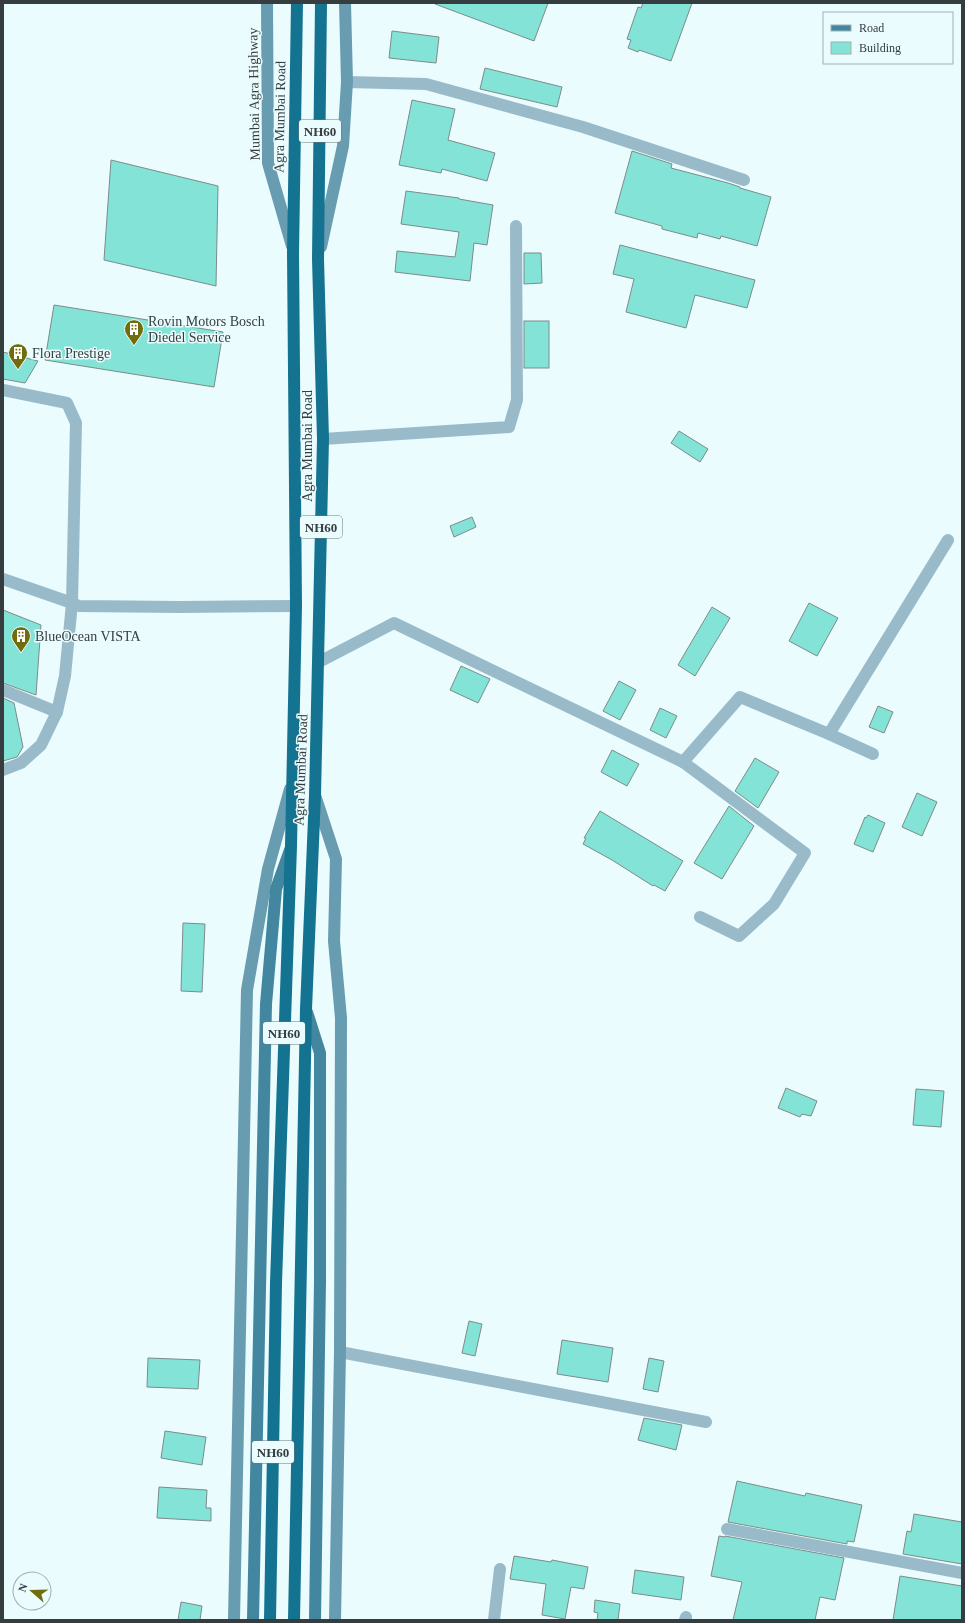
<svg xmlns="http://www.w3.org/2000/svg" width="965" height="1623" viewBox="0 0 965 1623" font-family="'Times New Roman',serif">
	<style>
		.building { fill: #84e3d7; stroke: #7c8c89 }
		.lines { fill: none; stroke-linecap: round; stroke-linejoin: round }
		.street { stroke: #99bbc9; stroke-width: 12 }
		.secondary { stroke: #689cb1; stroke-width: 12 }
		.primary { stroke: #42869f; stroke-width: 12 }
		.highway { stroke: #147390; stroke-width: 12 }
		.labels { text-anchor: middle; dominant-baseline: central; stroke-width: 3; stroke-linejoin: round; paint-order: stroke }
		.shield { fill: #eafcfe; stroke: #6c7678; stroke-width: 1 }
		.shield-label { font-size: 13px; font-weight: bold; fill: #363d3e }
		.street-label { font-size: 14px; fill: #363d3e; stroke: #eafcfe }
		.poi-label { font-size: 14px; fill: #363d3e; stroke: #eafcfe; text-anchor: start }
	</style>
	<rect width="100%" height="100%" fill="#eafcfe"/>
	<g class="building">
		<polygon points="435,3 548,3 534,41 435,4"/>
		<polygon points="643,3 692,3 671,61 639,50 638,52 628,48 631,40 627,39 638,7 641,8"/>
		<polygon points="392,31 439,37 436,63 389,58"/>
		<polygon points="485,68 562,87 557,107 480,89"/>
		<polygon points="412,100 455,109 448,140 495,153 487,181 442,169 441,173 399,165"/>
		<polygon points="632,151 672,164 671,168 728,183 740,187 740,188 771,197 757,246 721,236 720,239 698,233 697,238 662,229 662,226 615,213"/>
		<polygon points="111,160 218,186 216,286 104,260"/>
		<polygon points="406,191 459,198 459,199 493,205 487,245 474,243 470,281 395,272 397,251 455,257 459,232 401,224"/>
		<polygon points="620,245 755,280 747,308 695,295 686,328 626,312 634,279 613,274"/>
		<polygon points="524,253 541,253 542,283 524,284"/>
		<polygon points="54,305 223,332 214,387 45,360"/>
		<rect x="524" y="321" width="25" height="47"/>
		<polygon points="3,352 38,361 25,383 3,379"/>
		<polygon points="679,431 708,449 700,462 671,443"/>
		<polygon points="472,517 476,527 454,537 450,526"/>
		<polygon points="809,603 838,618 817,656 789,641"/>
		<polygon points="712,607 730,618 695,676 678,665"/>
		<polygon points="3,610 41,625 36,695 3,683"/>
		<polygon points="461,666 490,679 478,703 450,690"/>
		<polygon points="619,681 636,690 620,720 603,711"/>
		<polygon points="3,698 14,703 23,747 17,757 3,761"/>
		<polygon points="878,706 893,712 884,733 869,727"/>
		<polygon points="660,708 677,716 666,738 650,730"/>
		<polygon points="612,750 639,764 627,786 601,772"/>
		<polygon points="755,758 779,772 758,808 735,791"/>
		<polygon points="917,793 937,802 922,836 902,827"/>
		<polygon points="729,806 754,826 722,879 694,863"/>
		<polygon points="600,811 683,861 665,891 654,885 653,886 612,860 583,844 586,838 584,838"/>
		<polygon points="868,815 885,823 873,852 854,844 865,817 866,818"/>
		<polygon points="183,923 205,924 202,992 181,991"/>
		<polygon points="786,1088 817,1101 811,1116 802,1114 800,1117 778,1108"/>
		<polygon points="916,1089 944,1091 941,1127 913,1125"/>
		<polygon points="469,1321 482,1324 475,1356 462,1353"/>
		<polygon points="562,1340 613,1348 608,1382 557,1374"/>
		<polygon points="148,1358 200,1360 198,1389 147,1387"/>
		<polygon points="649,1358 664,1361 658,1392 643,1389"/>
		<polygon points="644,1418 682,1425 676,1450 638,1440"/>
		<polygon points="165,1431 206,1437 202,1465 161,1458"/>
		<polygon points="737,1481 805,1496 806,1493 862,1505 854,1542 847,1541 847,1544 728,1522"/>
		<polygon points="159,1487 207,1490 206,1508 211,1508 211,1521 157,1518"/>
		<polygon points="914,1514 962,1522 962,1564 903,1554 907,1531 911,1532"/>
		<polygon points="719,1536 725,1537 725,1536 844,1558 835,1600 820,1597 815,1620 733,1620 742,1582 711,1576"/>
		<polygon points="514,1556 551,1562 552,1560 588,1567 584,1589 571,1587 565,1619 542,1615 546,1584 510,1579"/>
		<polygon points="635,1570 684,1577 681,1600 632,1593"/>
		<polygon points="900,1576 962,1586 962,1620 893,1620"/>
		<polygon points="595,1600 620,1604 618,1620 597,1620 598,1613 594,1612"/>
		<polygon points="181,1602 202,1606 200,1620 178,1620"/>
	</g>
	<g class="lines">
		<g class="street">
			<polyline points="347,82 426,84 583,127 744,180"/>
			<polyline points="3,390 67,403 76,423 72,603 79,606 180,607 296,606"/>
			<polyline points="323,439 509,427 517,400 516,226"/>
			<polyline points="3,579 72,603 65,676 57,712 41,745 21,763 3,770"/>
			<polyline points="319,662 394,623 683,762 740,697 829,734 948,540"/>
			<polyline points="3,690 57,712"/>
			<polyline points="829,734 873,754"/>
			<polyline points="683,762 805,853 774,904 739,936 700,917"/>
			<polyline points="340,1352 706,1422"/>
			<polyline points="727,1529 962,1573"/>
			<polyline points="494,1620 500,1569"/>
			<polyline points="685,1620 686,1617"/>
		</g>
		<g class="secondary">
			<polyline points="267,3 268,163 292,246"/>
			<polyline points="321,247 343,146 347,82 345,3"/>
			<polyline points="315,795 336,859 334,941 341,1018 340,1352 335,1620"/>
			<polyline points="234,1620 247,990 268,869 290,789"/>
		</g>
		<g class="primary">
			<polyline points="307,1012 320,1053 320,1281 315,1620"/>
			<polyline points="253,1620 266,1004 276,889 290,850"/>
		</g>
		<g class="highway">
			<polyline points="270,1620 276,1283 291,846 296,606 293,253 297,3"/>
			<polyline points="294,1620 306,1009 315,795 323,439 318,259 321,3"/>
		</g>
	</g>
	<defs>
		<symbol id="building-pin" viewBox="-11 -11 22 30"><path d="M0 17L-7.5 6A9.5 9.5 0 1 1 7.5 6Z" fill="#716d0d" stroke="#eafcfe"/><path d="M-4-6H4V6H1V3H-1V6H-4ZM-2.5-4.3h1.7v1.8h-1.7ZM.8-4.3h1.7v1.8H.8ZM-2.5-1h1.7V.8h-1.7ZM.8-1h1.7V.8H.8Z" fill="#fff"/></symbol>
	</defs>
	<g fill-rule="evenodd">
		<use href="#building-pin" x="123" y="318" width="22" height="30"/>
		<use href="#building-pin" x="7" y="342" width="22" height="30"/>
		<use href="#building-pin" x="10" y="625" width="22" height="30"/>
	</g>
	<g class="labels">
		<g class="shield">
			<rect x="299" y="120" width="42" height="22" rx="3"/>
			<rect x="300" y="516" width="42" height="22" rx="3"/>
			<rect x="263" y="1022" width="42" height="22" rx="3"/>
			<rect x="252" y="1441" width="42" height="22" rx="3"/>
		</g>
		<g class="shield-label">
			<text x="320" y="131">NH60</text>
			<text x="321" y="527">NH60</text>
			<text x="284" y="1033">NH60</text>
			<text x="273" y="1452">NH60</text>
		</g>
		<g class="street-label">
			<text transform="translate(254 94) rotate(-91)">Mumbai Agra Highway</text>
			<text transform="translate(280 117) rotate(-89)">Agra Mumbai Road</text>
			<text transform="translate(307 446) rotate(-90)">Agra Mumbai Road</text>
			<text transform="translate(301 770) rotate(-88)">Agra Mumbai Road</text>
		</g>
		<g class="poi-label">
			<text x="148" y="321">Rovin Motors Bosch<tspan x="148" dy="16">Diedel Service</tspan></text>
			<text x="32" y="353">Flora Prestige</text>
			<text x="35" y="636">BlueOcean VISTA</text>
		</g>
	</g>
	<rect width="965" height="1623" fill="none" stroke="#363d3e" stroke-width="8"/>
	<rect x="823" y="12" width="130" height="52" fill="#eafcfe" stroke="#a2b0b1"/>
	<rect x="831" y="25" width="20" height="6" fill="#42869f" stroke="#a2b0b1"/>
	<text x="859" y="32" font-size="12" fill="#363d3e">Road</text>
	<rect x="831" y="42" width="20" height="12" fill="#84e3d7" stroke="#a2b0b1"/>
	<text x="859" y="52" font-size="12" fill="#363d3e">Building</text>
	<g transform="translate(32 1591) rotate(290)"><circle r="19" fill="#eafcfe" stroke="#a2b0b1"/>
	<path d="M0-3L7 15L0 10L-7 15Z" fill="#716d0d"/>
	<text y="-6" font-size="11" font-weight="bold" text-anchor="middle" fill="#363d3e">N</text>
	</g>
</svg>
